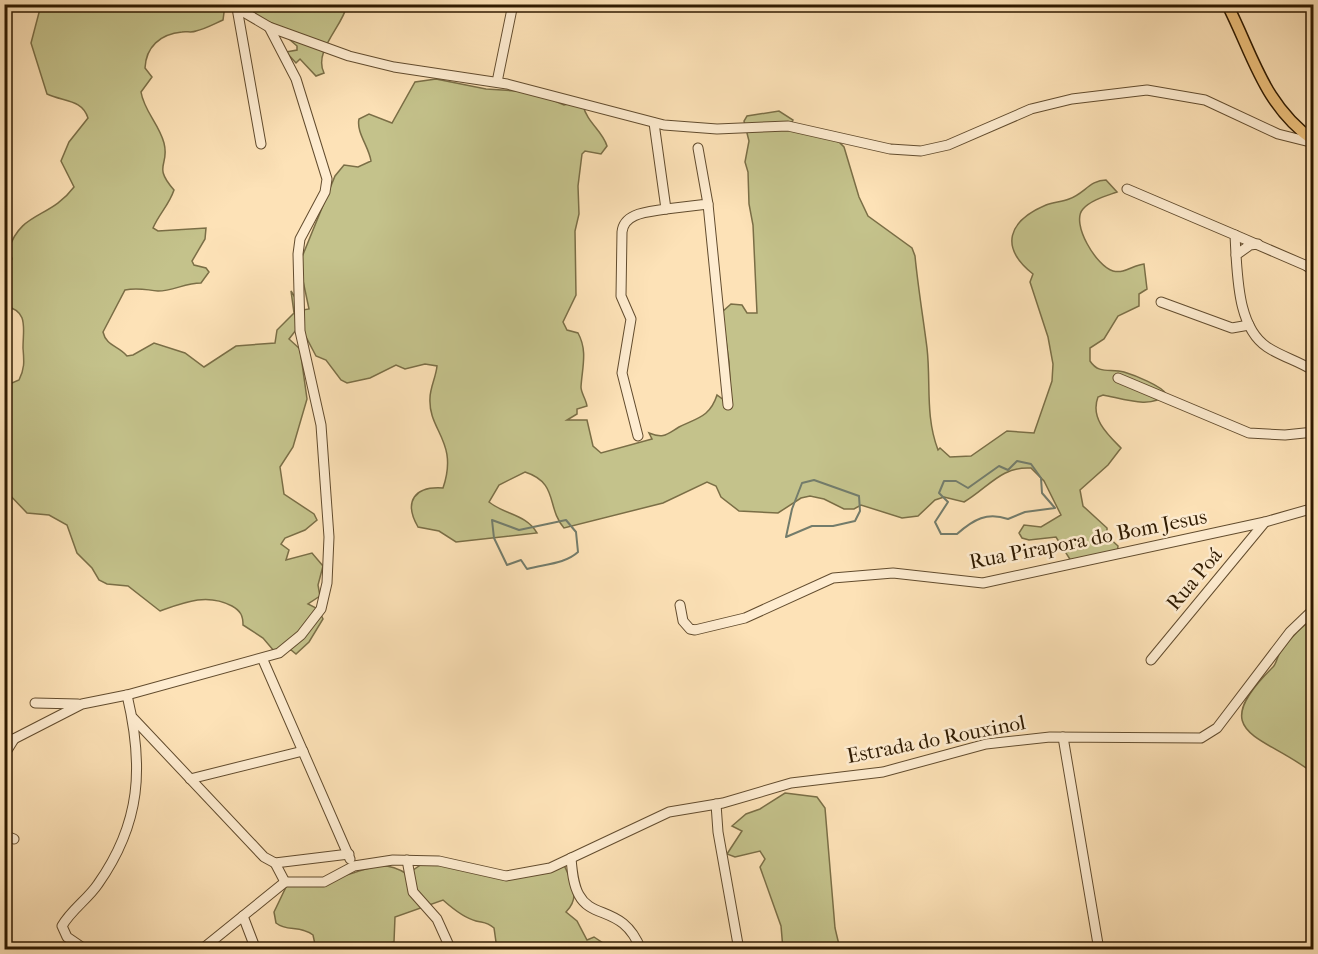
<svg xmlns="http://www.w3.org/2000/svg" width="1318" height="954" viewBox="0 0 1318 954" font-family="'IM FELL French Canon',serif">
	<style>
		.green { fill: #c4c28b; stroke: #7a6e46; stroke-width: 1.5 }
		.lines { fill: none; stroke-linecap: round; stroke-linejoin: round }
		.stream { stroke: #737c6b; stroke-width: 2 }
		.minor-casing { stroke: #624c2e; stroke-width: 11 }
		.major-casing { stroke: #2f1a00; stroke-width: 13 }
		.minor { stroke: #feecd0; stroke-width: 9 }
		.major { stroke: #eec17c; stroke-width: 10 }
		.labels { text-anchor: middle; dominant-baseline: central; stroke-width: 5; stroke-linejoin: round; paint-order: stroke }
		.street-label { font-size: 21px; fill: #2f1a00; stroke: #feecd0 }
	</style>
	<rect width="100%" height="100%" fill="#fde2b7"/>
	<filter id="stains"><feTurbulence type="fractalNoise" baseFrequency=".00333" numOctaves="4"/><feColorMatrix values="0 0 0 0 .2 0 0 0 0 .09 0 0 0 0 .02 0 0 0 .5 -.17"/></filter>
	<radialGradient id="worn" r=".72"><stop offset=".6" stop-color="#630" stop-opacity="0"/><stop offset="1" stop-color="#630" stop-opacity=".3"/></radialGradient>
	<g class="green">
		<path d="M41,5H225L223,20C214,24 205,29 196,31C192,33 186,31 182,32C160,34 146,47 145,68L152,77L141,92C144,111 159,124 164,143C170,166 152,165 174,190C169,205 159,214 153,228L158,231L206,228L205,239L192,261L194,265L206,268L209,272L201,283C185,283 173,291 158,291C146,290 138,287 125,290L103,332C106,346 119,346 127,356L133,355L154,343L185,353L204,367L236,346L275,343L277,330L294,313L291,291L303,310L309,309L302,276V257L335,176L344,165L358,167L371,161C369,147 356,132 359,119L369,114L392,123L415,82L436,79L486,89L534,92L564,105L572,103L583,105C587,123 602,130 607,146L601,154L585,151L582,154L578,186L579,214L575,231L576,295L563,322L567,330L578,333C588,351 582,368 581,387C581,393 586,399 587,406L577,409V414L567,420H587L593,446L601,453L652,439L649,433C664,439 667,434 679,427C697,418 710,417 717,395L728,403L731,401L729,362L722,312L731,304L742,305L747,313H757L753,225L749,204L748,172L745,162L749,141L744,121L747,116L779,111L793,120L790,126L839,142L844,147L859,197L868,216L912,248L915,256C918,287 923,317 927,348C931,383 925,416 938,450L940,448L950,457L971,456L1007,431L1034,433L1052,381L1053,364L1048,337L1030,282L1033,274C999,247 1008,221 1046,205C1054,202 1062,202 1069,199C1084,194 1090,180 1106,180L1117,192C1106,196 1091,200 1083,209C1070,223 1097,267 1113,271C1125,274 1133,265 1144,264L1147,289L1139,294V306L1118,316L1104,339L1090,348V361C1099,375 1111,368 1124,372C1134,375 1162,386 1166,394C1152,410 1121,398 1103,395L1098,397C1090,418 1107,434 1121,448L1108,465L1080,490L1083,506L1107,528V536L1118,546L1117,554L1071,561L1056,537L1029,540L1022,538L1019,533L1024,525L1041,527L1061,515L1044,481L1031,468C1001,466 988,488 964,502L944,497L935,500L918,516L902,518L861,505L854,509H844L824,499L810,496L801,498L778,513L739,511L721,497L716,486L707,482L663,503L564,528C546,507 559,483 525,472L499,485L489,502C505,515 526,514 537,533L456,542L439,531L418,527C403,501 415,486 443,488C459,441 428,431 430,398C430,388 436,377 437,366L425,364L405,369L396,365L370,378L347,383L341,380L326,360L316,356L306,337L296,330L289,339L300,349L307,399L293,447L280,467L284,494L314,514L317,520L305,530L285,538L281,544L289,550L286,560L312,553L323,566L318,585L320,596L308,604L318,609L323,619L309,642L296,654L291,650L274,651L263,638L243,625C243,616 241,611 232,606C207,593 185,602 160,611L128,586L107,584L99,580L92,568L77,553L67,525L49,515L27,513L5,490V386L19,380C25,368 24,361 23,348C23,328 29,311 5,306L4,274L12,259L9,249C21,211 50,219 74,187L61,161L69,142L88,118C82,99 64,102 47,94L31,43Z"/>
		<path d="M229,5H347C343,26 313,51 324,73L316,76L300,59L296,63L286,52L297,50V46L274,26Z"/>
		<path d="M1313,619V773C1263,734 1204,735 1273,667C1277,663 1277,656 1281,651C1289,640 1301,626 1313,619Z"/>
		<polygon points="785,793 817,797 825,808 835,928 840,949 783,949 781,926 760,867 765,859 760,851 735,857 727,854 742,831 732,826 746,814 760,809"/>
		<path d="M425,862L490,875L564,865C572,883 581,897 566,912L577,921L587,940L594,937L603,943L600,950L497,949L494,928C487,922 484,923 476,921C464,918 452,908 443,900L395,917L394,942C382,945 371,943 359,944C344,946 332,949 316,949L313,935C300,925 287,932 276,923L274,912L287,885C305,883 323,881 339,877C367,871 379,857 407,874Z"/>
	</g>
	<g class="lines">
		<g class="stream">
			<path d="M1017,461L1031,464L1041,478L1042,493L1055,508L1025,512L1008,519C987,512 974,519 957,534H941L935,522L948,502L939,493L944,481H956L968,488L999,466L1008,470Z"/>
			<polygon points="814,480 859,496 860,511 855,521 833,526 812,526 786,537 792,509 802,483"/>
			<path d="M492,520L519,530L566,520L576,532L578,552C565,564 544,564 527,569L521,560L507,565L494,538Z"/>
		</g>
		<defs>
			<g id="minor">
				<polyline points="230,4 269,27 349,56 394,67 507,84 664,125 717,129 788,126 890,149 921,151 948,145 1031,109 1072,99 1147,90 1205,100 1278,134 1314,143"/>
				<polyline points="237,8 261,144"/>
				<polyline points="497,82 513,4"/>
				<polyline points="1127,189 1235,235 1236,255"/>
				<polyline points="708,204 728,405"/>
				<polyline points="666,209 708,204 698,148"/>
				<polyline points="1235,235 1314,269"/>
				<path d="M1258,244L1250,245L1236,255C1238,285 1240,329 1267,347C1282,357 1299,361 1314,371"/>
				<polyline points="1308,267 1314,255"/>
				<polyline points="1161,302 1232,328 1249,325"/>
				<polyline points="1118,378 1249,433 1285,435 1314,432"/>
				<path d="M638,436L622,373L631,319L621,296L622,232C624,212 650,212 666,209L654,123"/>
				<polyline points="680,605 683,621 690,629 695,630 745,618 833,578 893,573 983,583 1265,522 1314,508"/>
				<polyline points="263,660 350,859"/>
				<polyline points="1151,660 1265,522"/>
				<polyline points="35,703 78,704"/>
				<polyline points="133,718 264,857 275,863 349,854"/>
				<polyline points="1063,737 1099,950"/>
				<polyline points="4,744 82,704 127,695 279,653 301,635 321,609 327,583 329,537 321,425 300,331 298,254 300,239 325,192 327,179 296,79 269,27"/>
				<polyline points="4,755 14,739"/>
				<polyline points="190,779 303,751"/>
				<polyline points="716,804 718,832 739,950"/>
				<polyline points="4,835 14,839"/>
				<path d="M571,858C572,870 573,884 579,895C592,920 624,905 641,950"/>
				<polyline points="407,860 413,892 437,919 451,950"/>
				<polyline points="275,863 285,882"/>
				<polyline points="243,916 256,950"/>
				<path d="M86,950L67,937L62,926C71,910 88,899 98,884C141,823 144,767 127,695"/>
				<polyline points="201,950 285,882 324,882 354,866 393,860 439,861 506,876 550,868 669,812 723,803 791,783 883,772 986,744 1050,737 1201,738 1217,728 1290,632 1314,609"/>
			</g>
			<path id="major" d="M1227,4C1254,57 1263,104 1314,141"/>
		</defs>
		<use href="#minor" class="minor-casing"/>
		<use href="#major" class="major-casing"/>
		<use href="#minor" class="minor"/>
		<use href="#major" class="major"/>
	</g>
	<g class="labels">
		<g class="street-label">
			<text transform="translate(1088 539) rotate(-11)">Rua Pirapora do Bom Jesus</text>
			<text transform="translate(1194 579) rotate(-50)">Rua Poá</text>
			<text transform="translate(936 739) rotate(-11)">Estrada do Rouxinol</text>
		</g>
	</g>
	<rect width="1318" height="954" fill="none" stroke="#fde2b7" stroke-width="24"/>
	<rect x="6" y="6" width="1306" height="942" fill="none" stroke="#2f1a00" stroke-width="3"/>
	<rect x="12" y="12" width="1294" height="930" fill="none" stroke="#2f1a00" stroke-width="1.5"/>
	<rect width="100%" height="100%" filter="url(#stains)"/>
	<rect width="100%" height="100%" fill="url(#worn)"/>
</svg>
